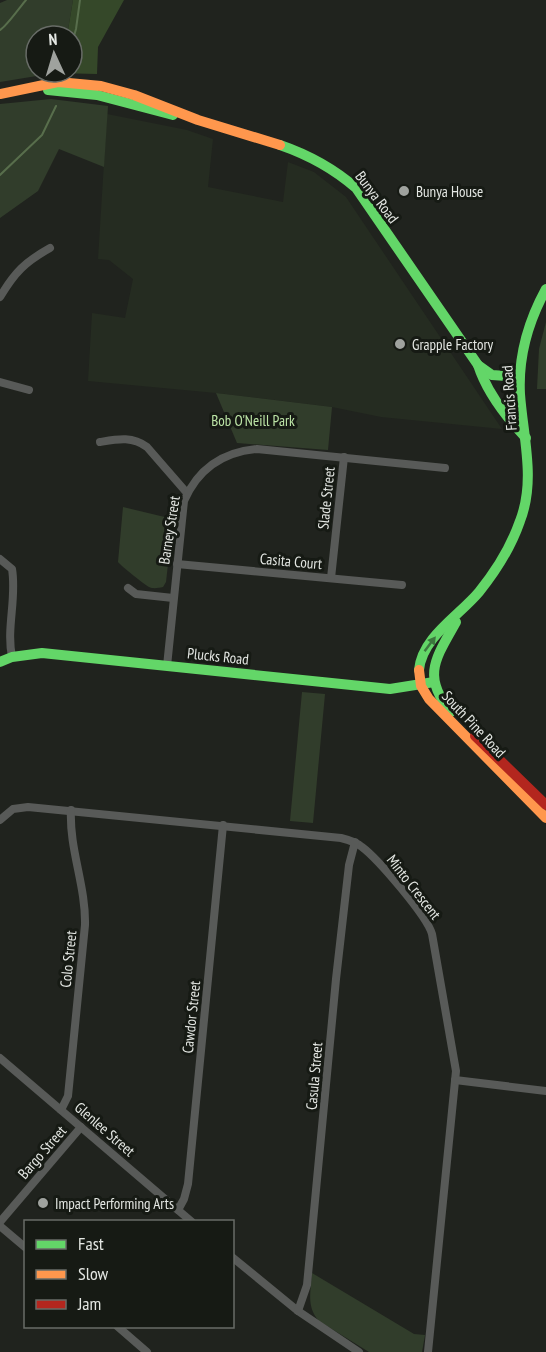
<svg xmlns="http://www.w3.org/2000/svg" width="546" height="1352" viewBox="0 0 546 1352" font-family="'PT Sans Narrow',sans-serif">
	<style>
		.built { fill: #252c21 }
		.green { fill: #313d2b }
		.forest { fill: #354829 }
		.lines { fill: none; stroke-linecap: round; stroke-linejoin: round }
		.stream { stroke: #586e4c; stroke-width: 2 }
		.street { stroke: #585a58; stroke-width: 8 }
		.fast { stroke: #63d668; stroke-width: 10 }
		.slow { stroke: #ff974d; stroke-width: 10 }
		.jam { stroke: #b3261e; stroke-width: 10 }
		.oneway { fill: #3c783e }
		.poi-dot { fill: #9fa29e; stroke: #161a14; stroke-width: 2 }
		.labels { text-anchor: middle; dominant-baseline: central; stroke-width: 6; stroke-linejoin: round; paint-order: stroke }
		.poi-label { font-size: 15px; fill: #e4e7e3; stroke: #161a14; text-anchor: start }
		.street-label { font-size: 15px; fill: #e4e7e3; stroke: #161a14 }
		.park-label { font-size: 15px; fill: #bce4a6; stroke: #161a14 }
	</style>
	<rect width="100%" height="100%" fill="#20231e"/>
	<polygon class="built" points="107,114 187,130 213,139 208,187 283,202 288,162 314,172 346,197 502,429 381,417 332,407 216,393 88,381 92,313 125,318 133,279 109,260 98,259"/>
	<g class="green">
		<polygon points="7,0 73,0 67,36 36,36 36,72 55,73 0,82 0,3"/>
		<polygon points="51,99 108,106 104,167 59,149 38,191 0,218 0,104"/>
		<polygon points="546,322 546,389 537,389 539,349"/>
		<polygon points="216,393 332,407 328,450 237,443"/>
		<path d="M123,507L173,519L166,582L163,587C158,588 153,589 149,587C145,585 120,565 118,562Z"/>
		<polygon points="302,692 325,694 313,823 290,821"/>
		<path d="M312,1273L414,1334L425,1335L422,1352H369L319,1321C306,1307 311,1290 312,1273Z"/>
	</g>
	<polygon class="forest" points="73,0 124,0 98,47 97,74 55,73 72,72 72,36 67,36"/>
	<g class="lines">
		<g class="stream">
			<path d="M0,30C6,27 20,7 26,0"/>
			<polyline points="72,43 76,29 80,0"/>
			<polyline points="0,175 42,135 56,106"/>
		</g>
		<g class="street">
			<path d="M0,297C15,272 25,262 50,248"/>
			<polyline points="0,382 29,390"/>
			<path d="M100,442C118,439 132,436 147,447L187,493"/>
			<path d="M0,559L12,569C17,598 6,628 12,657"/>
			<polyline points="177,564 402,585"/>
			<polyline points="331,578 344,457"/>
			<polyline points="128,588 136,594 173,598"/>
			<path d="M167,666L184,501C198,469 223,452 257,449L445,468"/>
			<path d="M0,820L13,809L28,807L341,838C349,840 356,842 362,847C378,859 427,916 432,934L456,1071L428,1352"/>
			<polyline points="0,1058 192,1222"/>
			<polyline points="455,1080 546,1091"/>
			<path d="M61,1110L68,1096L85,925C86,886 69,849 71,810"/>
			<polyline points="178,1210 184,1199 188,1184 223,825"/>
			<polyline points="0,1222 81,1127"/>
			<polyline points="0,1226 26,1248"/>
			<polyline points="232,1257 298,1311 359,1352"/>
			<polyline points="298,1311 307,1285 336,979 349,865 355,842"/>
			<polyline points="117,1326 147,1352"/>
		</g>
		<g class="fast">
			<polyline points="48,90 97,95 173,115"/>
			<path d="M280,145C309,155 333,168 356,188L478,365L492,375L519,377"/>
			<path d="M478,365C487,393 506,417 526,438"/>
			<polyline points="0,662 12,657 42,653 390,689 434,682"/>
			<path d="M419,670C422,637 459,616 479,592C496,571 511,547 520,521C536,480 523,437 520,394C518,356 528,322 546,289"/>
			<path d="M451,712C421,676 436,658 456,622"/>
		</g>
		<g class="slow">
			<polyline points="0,94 58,82 101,86 134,95 198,120 280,145"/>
			<polyline points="419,670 421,686 429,699 546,818"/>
		</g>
		<polyline class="jam" points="475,736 546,805"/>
	</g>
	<defs><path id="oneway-solid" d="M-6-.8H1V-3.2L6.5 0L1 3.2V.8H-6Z" transform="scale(1.5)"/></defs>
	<use class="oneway" href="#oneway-solid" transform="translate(430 644) rotate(-53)"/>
	<g class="poi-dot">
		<circle cx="404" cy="191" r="6"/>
		<circle cx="400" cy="344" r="6"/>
		<circle cx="43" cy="1203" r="6"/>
	</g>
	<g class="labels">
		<g class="poi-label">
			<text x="416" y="191">Bunya House</text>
			<text x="412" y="344">Grapple Factory</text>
			<text x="55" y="1203">Impact Performing Arts</text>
		</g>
		<g class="street-label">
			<text transform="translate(377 197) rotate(53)">Bunya Road</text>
			<text transform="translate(509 398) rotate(-94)">Francis Road</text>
			<text transform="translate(326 498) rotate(-84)">Slade Street</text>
			<text transform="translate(169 530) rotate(-81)">Barney Street</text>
			<text transform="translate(291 561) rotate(5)">Casita Court</text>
			<text transform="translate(218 656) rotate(6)">Plucks Road</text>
			<text transform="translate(474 724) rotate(47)">South Pine Road</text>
			<text transform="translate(414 887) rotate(52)">Minto Crescent</text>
			<text transform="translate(68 959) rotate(-84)">Colo Street</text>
			<text transform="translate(191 1017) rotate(-84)">Cawdor Street</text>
			<text transform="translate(314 1076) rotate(-85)">Casula Street</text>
			<text transform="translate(105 1129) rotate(41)">Glenlee Street</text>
			<text transform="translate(42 1152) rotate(-49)">Bargo Street</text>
		</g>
		<g class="park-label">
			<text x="253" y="420">Bob O'Neill Park</text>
		</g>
	</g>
	<rect x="24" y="1220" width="210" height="108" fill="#161a14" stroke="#686c67" stroke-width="1.5"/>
	<rect x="36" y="1240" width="30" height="9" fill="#63d668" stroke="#686c67" stroke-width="1.5"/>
	<text x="78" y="1250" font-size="18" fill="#e4e7e3">Fast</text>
	<rect x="36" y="1270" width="30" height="9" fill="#ff974d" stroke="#686c67" stroke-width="1.5"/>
	<text x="78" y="1280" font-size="18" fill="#e4e7e3">Slow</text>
	<rect x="36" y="1300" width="30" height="9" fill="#b3261e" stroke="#686c67" stroke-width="1.5"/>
	<text x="78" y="1310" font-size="18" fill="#e4e7e3">Jam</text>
	<g transform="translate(54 54) rotate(356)"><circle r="28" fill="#161a14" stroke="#686c67" stroke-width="1.5"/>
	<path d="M0-4.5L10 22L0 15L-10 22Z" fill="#9fa29e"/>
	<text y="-9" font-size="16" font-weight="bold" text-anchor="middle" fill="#e4e7e3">N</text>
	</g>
</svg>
